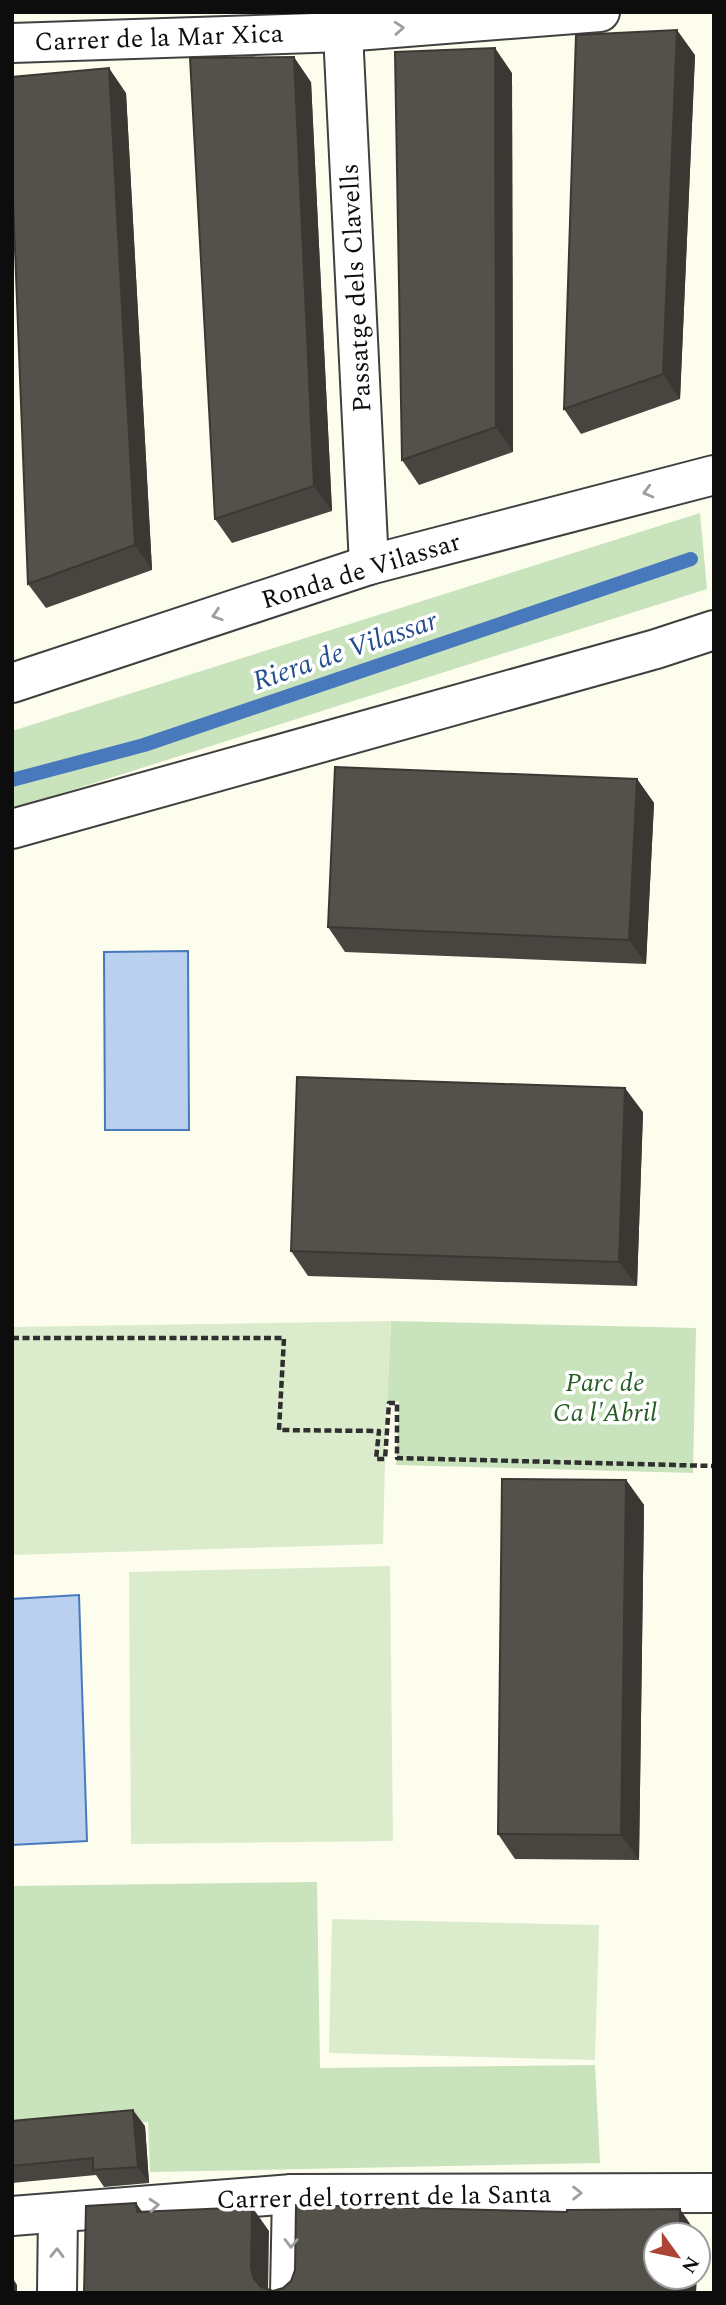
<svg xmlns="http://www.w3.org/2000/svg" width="726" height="2305" viewBox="0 0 726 2305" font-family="Spectral,serif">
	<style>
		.green { fill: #c9e3bc }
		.pitch { fill: #dbeccc }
		.water { fill: #b9d1ef; stroke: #4879bd; stroke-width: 2 }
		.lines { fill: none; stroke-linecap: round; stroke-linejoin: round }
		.stream { stroke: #4879bd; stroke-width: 14 }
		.pedestrian-casing { stroke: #404040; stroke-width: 42 }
		.minor-casing { stroke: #404040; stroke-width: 42 }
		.tertiary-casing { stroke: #404040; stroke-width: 42 }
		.path { stroke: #2f2f2f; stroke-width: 4.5; stroke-dasharray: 7 3.5; stroke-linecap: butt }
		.pedestrian { stroke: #fff; stroke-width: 38 }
		.minor { stroke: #fff; stroke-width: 38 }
		.tertiary { stroke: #fff; stroke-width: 38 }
		.wall { fill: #484540 }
		.shaded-wall { fill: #3b3834 }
		.building { fill: #54504a; stroke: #3b3834; stroke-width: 2 }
		.oneway { stroke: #9e9e9e }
		.labels { text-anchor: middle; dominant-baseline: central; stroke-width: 7; stroke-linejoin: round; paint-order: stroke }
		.street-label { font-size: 26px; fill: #0d0d0d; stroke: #fff }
		.park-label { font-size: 26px; font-style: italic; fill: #265c25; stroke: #fff }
		.water-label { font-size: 28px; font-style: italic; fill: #254e8f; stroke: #fff }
	</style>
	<rect width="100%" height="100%" fill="#fdfdee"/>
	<g class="green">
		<polygon points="700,513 707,589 12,809 12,731"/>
		<polygon points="391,1321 696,1328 693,1473 396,1465 399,1402 387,1401"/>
		<polygon points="317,1882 320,2068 595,2065 600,2163 150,2172 148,2122 12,2131 12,1886"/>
	</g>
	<g class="pitch">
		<polygon points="391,1321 386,1422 383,1544 12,1555 12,1327"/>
		<polygon points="390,1566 393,1841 131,1844 129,1572"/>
		<polygon points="332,1919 599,1925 595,2060 329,2053"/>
	</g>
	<g class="water">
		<polygon points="188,951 189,1130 105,1130 104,952"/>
		<polygon points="79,1595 87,1841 12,1845 12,1599"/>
	</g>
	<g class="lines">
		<polyline class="stream" points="12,780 144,745 691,559"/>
		<defs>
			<polyline id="pedestrian" points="342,12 369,565"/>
			<g id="minor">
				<polyline points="12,43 343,32 600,12"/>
				<polyline points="12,683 369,565 714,475"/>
				<polyline points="12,2216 292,2194 714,2193"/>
				<polyline points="57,2293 58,2213"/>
				<polyline points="290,2293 292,2194"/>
			</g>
			<polyline id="tertiary" points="12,829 656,649 714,630"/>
		</defs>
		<use href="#pedestrian" class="pedestrian-casing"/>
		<use href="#minor" class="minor-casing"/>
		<use href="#tertiary" class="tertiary-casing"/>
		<polyline class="path" points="12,1338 284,1338 279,1430 379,1431 376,1459 385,1459 389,1403 397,1403 397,1458 714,1466"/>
		<use href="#pedestrian" class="pedestrian"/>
		<use href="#minor" class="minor"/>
		<use href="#tertiary" class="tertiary"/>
	</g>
	<g class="wall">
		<polygon points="695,55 680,399 581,434 564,409"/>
		<polygon points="512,73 513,452 419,485 402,460"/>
		<polygon points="311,82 332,511 232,543 215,519"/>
		<polygon points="126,93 152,570 46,608 28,584"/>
		<polygon points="637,779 654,803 646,964 345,952 328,927"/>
		<polygon points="643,1112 637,1286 308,1276 291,1251"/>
		<polygon points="626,1480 644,1505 639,1860 515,1859 498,1834"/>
		<polygon points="12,2121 145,2126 149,2183 104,2187 96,2175 12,2183"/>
	</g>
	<g class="shaded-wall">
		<polygon points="677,30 695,55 680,399 663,374"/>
		<polygon points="495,48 512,73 513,452 496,427"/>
		<polygon points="294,57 311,82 332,511 314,486"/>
		<polygon points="109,68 126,93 152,570 135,545"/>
		<polygon points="637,779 654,803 646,964 629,940"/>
		<polygon points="625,1088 643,1112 637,1286 619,1262"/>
		<polygon points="626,1480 644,1505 639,1860 621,1835"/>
		<polygon points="133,2110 145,2126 149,2183 138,2167"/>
		<polygon points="136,2203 153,2227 137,2212"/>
		<polygon points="252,2207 269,2231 268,2293 263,2293 254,2279 251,2268"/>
		<polygon points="680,2209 697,2234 697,2235 680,2235"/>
		<polygon points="12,2277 17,2285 17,2293 12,2293"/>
		<polygon points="679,2277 697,2277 696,2293 679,2293"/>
	</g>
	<g class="building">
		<polygon points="677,30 663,374 564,409 576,35"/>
		<polygon points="495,48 496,427 402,460 395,52"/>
		<polygon points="294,57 314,486 215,519 190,58"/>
		<polygon points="109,68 135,545 28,584 12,172 12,77"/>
		<polygon points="335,767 637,779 629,940 328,927"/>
		<polygon points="297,1077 625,1088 619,1262 291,1251"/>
		<polygon points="502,1479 626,1480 621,1835 498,1834"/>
		<polygon points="133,2110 138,2167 93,2170 93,2158 12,2166 12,2121"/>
		<polygon points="136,2203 137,2212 252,2207 251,2268 254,2279 261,2287 273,2291 283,2288 291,2281 295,2270 296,2205 567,2212 567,2210 680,2209 680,2235 656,2235 656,2277 679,2277 679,2293 84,2293 86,2206"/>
	</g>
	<defs><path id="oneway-chevron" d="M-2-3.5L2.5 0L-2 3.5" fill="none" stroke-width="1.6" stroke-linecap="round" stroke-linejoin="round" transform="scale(1.75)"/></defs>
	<g class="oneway">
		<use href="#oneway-chevron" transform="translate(399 28) rotate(-4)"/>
		<use href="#oneway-chevron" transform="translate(648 492) rotate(165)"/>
		<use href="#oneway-chevron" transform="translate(217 615) rotate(162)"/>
		<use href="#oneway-chevron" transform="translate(577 2193)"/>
		<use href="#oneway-chevron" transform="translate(154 2205) rotate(-5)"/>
		<use href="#oneway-chevron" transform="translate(291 2243) rotate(91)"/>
		<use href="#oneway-chevron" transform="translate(57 2253) rotate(-89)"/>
	</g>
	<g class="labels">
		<g class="street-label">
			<text transform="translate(159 38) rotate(-2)">Carrer de la Mar Xica</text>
			<text transform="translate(356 288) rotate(-93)">Passatge dels Clavells</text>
			<text transform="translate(361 571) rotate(-17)">Ronda de Vilassar</text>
			<text transform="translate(384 2197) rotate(-1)">Carrer del torrent de la Santa</text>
		</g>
		<g class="park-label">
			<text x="605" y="1383">Parc de<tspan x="605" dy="30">Ca l'Abril</tspan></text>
		</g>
		<g class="water-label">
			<text transform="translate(345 651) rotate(-19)">Riera de Vilassar</text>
		</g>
	</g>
	<rect width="726" height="2305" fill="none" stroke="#0d0d0d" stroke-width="28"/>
	<g transform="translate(677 2256) rotate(123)"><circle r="33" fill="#ffffff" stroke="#9e9e9e" stroke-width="2"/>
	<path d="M0-5L12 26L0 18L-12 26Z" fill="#ac4535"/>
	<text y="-10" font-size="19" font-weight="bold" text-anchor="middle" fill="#0d0d0d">N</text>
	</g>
</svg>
